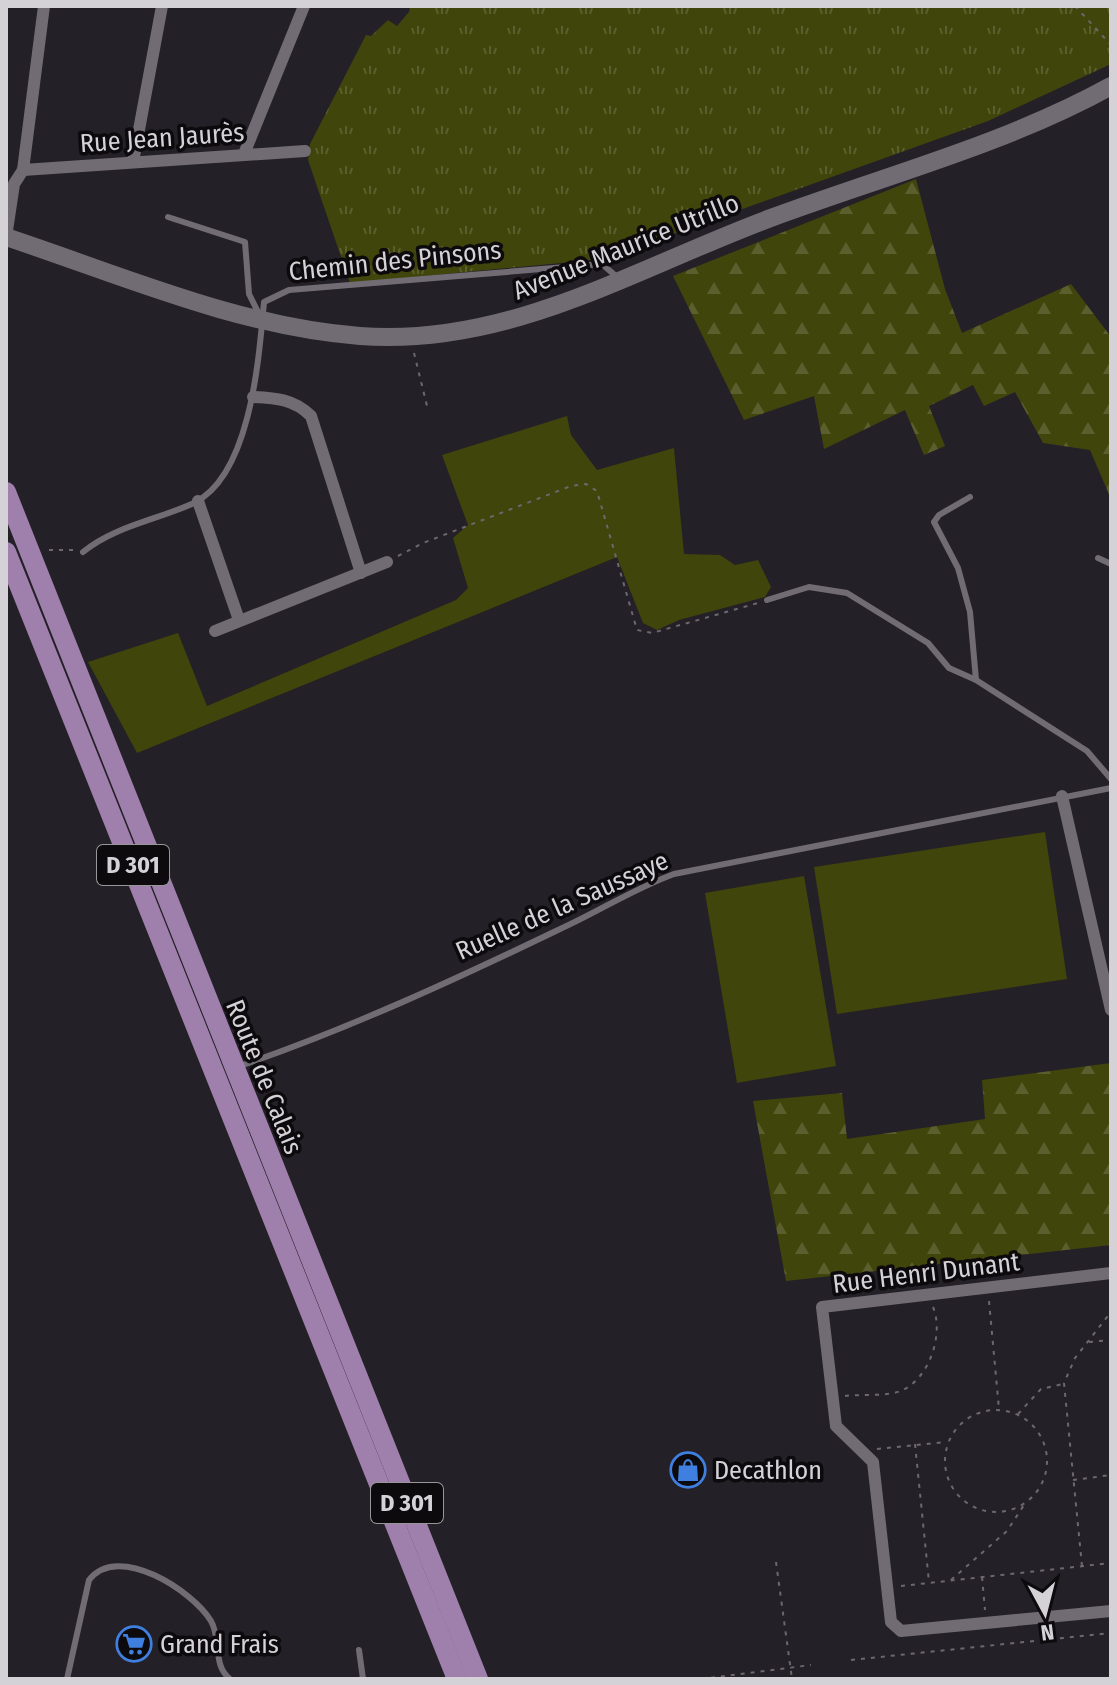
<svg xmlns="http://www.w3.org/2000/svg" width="1117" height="1685" viewBox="0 0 1117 1685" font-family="'Fira Sans Condensed',sans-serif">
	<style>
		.grass { fill: #40450b }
		.forest { fill: url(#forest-firs) }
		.park { fill: url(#park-tufts) }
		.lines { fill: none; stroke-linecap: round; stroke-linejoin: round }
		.path { stroke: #6c686e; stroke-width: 2; stroke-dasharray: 4 6; stroke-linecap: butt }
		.service { stroke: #716c74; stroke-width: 6 }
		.minor { stroke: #716c74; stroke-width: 12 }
		.secondary { stroke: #716c74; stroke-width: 18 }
		.primary { stroke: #9f7fab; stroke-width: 20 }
		.labels { text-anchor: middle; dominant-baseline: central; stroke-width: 7; stroke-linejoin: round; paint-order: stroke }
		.shield { fill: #0c0a0d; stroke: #99969a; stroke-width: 2 }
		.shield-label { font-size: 24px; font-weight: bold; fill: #d5d2d7 }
		.street-label { font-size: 26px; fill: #d5d2d7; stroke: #0c0a0d }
		.poi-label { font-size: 26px; fill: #d5d2d7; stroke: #0c0a0d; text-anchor: start }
	</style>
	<defs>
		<pattern id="forest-firs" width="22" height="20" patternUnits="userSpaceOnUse" patternTransform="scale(2)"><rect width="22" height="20" fill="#40450b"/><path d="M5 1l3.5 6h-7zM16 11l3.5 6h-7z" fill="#5b5f2e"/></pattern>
		<pattern id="park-tufts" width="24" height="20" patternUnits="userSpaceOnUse" patternTransform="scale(2)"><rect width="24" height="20" fill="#40450b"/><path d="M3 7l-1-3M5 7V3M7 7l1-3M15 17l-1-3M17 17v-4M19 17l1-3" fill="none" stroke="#5b5f2e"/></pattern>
	</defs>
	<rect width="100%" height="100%" fill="#242027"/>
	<g class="grass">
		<polygon points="567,416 571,435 597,470 674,448 684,554 720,555 735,565 758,560 771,587 765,597 679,620 657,630 643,623 617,557 137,753 88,662 178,633 207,706 456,600 468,588 453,538 468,525 442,455"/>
		<polygon points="1045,832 1067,979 837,1014 814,867"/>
		<polygon points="804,876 836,1066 737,1083 705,893"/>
	</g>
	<g class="forest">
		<polygon points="916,179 945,289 962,333 1071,284 1111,337 1111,499 1090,450 1043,443 1015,392 984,406 973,385 929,406 945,446 924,455 905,410 824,449 814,396 744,420 673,276"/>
		<polygon points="1111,1063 1111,1245 786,1281 753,1101 842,1093 847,1139 985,1119 982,1080"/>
	</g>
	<polygon class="park" points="410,6 1111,6 1111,64 988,121 603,259 350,283 308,160 310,144 366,35 371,36 388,20 397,26 409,12"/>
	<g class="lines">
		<g class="path">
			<polyline points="1075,6 1111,45"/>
			<polyline points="414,353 427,406"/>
			<polyline points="49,550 74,550"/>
			<polyline points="398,556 423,543 571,486 586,484 597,491 637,630 652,633 758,603"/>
			<polyline points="989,1301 999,1409"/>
			<polyline points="1089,1342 1111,1340"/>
			<path d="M845,1396C861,1394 888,1397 903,1390C930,1377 944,1333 933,1307"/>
			<circle cx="996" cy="1461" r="51"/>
			<polyline points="1018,1414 1041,1389 1063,1384"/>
			<polyline points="915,1444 929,1582"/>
			<polyline points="877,1449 946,1442"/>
			<polyline points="1073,1480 1111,1475"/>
			<polyline points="776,1562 792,1679"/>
			<polyline points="1082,1566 1064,1383 1075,1358 1111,1312"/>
			<polyline points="982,1577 985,1610"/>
			<polyline points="951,1580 1007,1531 1024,1505"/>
			<polyline points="901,1586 1111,1563"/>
			<polyline points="851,1660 1111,1633"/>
			<polyline points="701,1679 811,1665"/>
		</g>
		<g class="service">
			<polyline points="168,217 245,242 249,294 259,314"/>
			<polyline points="970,497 939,515 934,522 958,568 970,612 976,680"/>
			<path d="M83,552C115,526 157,520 194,503C251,475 259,357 264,302L289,290L602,264L617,277"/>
			<polyline points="1098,558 1111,564"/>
			<polyline points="767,600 809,587 847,593 928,643 949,668 976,680 1087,751 1111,779"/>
			<path d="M237,1067C346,1030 454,980 558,930C598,912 633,889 674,874L1111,788"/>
			<polyline points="359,1650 363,1679"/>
			<path d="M67,1679L89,1580C118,1542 193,1591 211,1621C222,1640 212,1665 230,1679"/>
		</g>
		<g class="minor">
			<polyline points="244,154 304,6"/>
			<polyline points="133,162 162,6"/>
			<polyline points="23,170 305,151"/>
			<polyline points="6,237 14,184 23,170 44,6"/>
			<path d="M253,397C276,398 294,399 311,416L361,573"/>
			<polyline points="198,501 239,620"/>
			<polyline points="215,631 387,562"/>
			<polyline points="1062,796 1111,1010"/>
			<polyline points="1111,1273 822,1307 836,1426 873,1462 891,1622 901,1631 1111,1611"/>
		</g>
		<path class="secondary" d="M6,237C121,275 239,327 360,336C509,347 634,269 768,219C883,176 1004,145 1111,86"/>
		<g class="primary">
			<polyline points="6,492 478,1679"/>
			<polyline points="6,552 457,1679"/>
		</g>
	</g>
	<defs>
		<symbol id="shop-ring" viewBox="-11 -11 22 22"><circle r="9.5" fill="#0c0a0d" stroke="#3f7fe0" stroke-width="1.5"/><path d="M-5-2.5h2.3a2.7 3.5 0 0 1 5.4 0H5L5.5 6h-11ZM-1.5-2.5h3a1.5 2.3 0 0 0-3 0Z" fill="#3f7fe0"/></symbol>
		<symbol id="supermarket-ring" viewBox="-11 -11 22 22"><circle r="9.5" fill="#0c0a0d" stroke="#3f7fe0" stroke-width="1.5"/><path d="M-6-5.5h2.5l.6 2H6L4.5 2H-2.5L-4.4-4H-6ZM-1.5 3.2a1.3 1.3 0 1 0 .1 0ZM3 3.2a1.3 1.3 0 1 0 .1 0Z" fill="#3f7fe0"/></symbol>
	</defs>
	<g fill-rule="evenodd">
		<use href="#shop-ring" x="668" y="1450" width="40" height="40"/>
		<use href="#supermarket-ring" x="114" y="1624" width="40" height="40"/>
	</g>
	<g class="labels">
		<g class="shield">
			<rect x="97" y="845" width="72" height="40" rx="6"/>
			<rect x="371" y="1483" width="72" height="40" rx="6"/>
		</g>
		<g class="shield-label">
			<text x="133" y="865">D 301</text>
			<text x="407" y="1503">D 301</text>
		</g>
		<g class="street-label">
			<text transform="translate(162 138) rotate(-4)">Rue Jean Jaurès</text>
			<text transform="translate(626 247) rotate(-22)">Avenue Maurice Utrillo</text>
			<text transform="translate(395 261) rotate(-6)">Chemin des Pinsons</text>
			<text transform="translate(562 906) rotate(-24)">Ruelle de la Saussaye</text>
			<text transform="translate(264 1077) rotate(68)">Route de Calais</text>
			<text transform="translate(926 1273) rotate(-7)">Rue Henri Dunant</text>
		</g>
		<g class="poi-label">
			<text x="714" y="1470">Decathlon</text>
			<text x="160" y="1644">Grand Frais</text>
		</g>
	</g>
	<rect width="1117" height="1685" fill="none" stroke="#d5d2d7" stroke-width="16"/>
	<g transform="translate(1045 1613) rotate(173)" stroke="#0c0a0d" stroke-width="6" paint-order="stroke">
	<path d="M0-6L14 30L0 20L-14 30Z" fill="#d5d2d7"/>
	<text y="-12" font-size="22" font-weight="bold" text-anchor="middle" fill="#d5d2d7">N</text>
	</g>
</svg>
